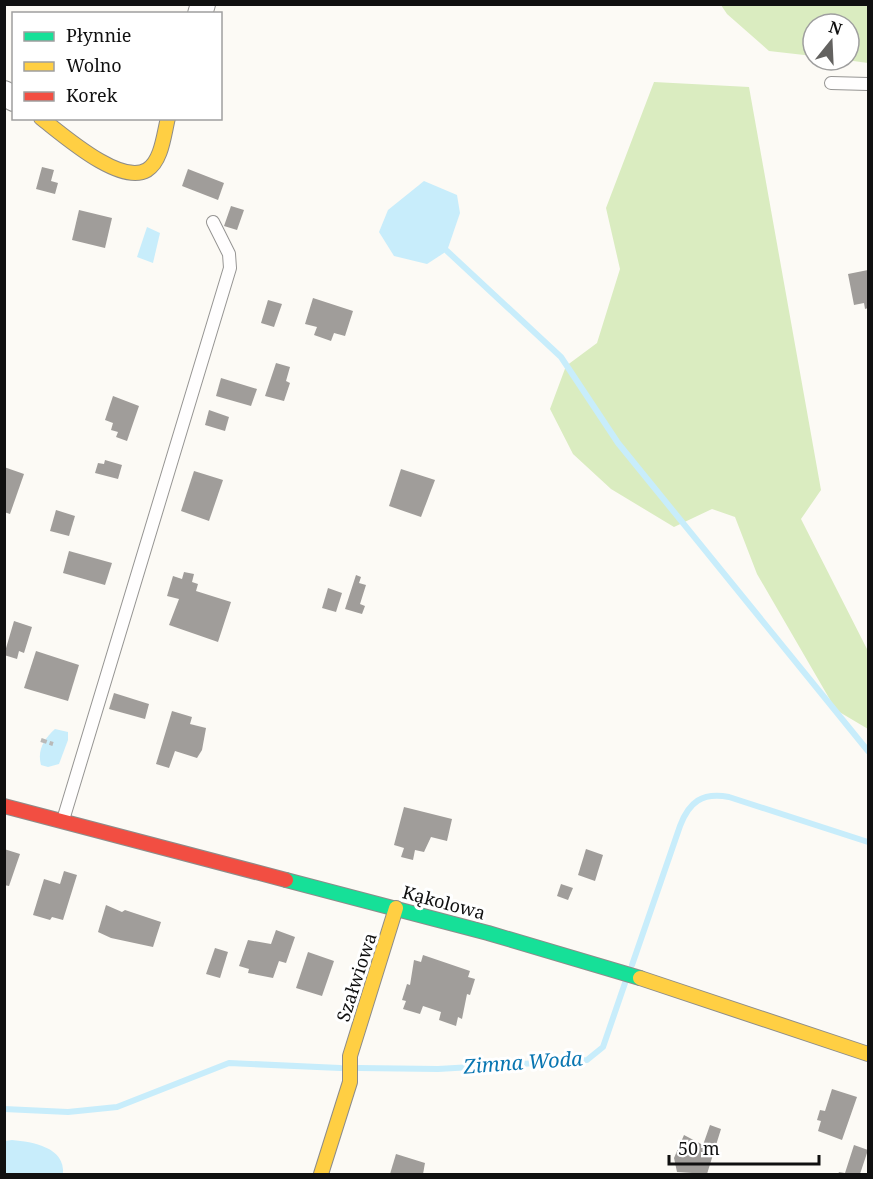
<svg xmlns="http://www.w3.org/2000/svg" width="873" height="1179" viewBox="0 0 873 1179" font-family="'Noto Serif',serif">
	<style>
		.forest { fill: #daecc0 }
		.water { fill: #c8edfb }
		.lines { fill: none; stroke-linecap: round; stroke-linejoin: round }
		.stream { stroke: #c8edfb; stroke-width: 6 }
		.building { fill: #a09d9a }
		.lane-casing { stroke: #969593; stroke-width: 14 }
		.street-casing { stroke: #969593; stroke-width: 26 }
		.fast-casing { stroke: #8d8c8a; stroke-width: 16 }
		.slow-casing { stroke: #8d8c8a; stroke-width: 16 }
		.jam-casing { stroke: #8d8c8a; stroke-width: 16 }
		.path { stroke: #b9b9b8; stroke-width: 4; stroke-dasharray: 6 3; stroke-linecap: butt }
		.lane { stroke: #fffefe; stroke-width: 12 }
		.street { stroke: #fffefe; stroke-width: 24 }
		.fast { stroke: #16e098; stroke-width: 14 }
		.slow { stroke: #ffcf43; stroke-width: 14 }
		.jam { stroke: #f24e42; stroke-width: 14 }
		.labels { text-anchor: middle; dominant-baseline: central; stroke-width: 6; stroke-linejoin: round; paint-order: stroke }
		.street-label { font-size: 18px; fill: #101010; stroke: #fff }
		.water-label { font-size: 20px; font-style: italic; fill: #0976b1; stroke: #fff }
	</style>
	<rect width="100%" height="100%" fill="#fcfaf5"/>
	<g class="forest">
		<polygon points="721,5 868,5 868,63 846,60 849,60 849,24 813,24 813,56 769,51 727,14"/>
		<polygon points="654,82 749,87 821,490 801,519 868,651 868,729 836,710 757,574 735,517 712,509 674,527 611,489 573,454 550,409 566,366 597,343 620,269 606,208"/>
	</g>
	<g class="water">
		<polygon points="424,181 457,195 460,213 447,251 427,264 394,256 379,232 388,210"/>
		<polygon points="147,227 160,233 153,263 137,257"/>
		<path d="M55,729L68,732V740L59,764L48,767L41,765C37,750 44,739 55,729Z"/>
		<path d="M12,1140C33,1142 65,1147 63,1174H5V1141Z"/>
	</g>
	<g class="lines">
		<g class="stream">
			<polyline points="447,251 561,357 618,443 868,751"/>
			<path d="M632,965L680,826C689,802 702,792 729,797L868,842"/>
			<polyline points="359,1068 438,1069 587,1060 603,1047 625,983"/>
			<polyline points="4,1109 68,1112 117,1107 229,1063 340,1068"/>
		</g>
	</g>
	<g class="building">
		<polygon points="42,167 54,170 51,181 58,183 55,194 36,189"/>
		<polygon points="188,169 224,183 218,200 182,186"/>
		<polygon points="231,206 244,210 237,230 224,226"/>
		<polygon points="79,210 112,218 105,248 72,240"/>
		<polygon points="868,270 868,308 865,309 864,303 854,305 848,274"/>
		<polygon points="313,298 353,311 345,336 334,333 331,341 314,335 317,327 305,324"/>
		<polygon points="268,300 282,304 274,327 261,323"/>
		<polygon points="276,363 290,367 286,381 290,383 284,401 265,396"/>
		<polygon points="221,378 257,389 251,406 216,396"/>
		<polygon points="113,396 139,406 127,441 116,437 118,432 111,430 113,423 105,420"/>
		<polygon points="209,410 229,417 225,431 205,425"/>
		<polygon points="105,460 122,465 118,479 95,473 98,463 104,464"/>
		<polygon points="4,467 24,474 10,514 4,512"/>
		<polygon points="401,469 435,480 421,517 389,506"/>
		<polygon points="194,471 223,480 209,521 181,511"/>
		<polygon points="56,510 75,516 69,536 50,531"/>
		<polygon points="69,551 112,563 105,585 63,573"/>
		<polygon points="184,572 194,574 192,582 198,584 196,591 231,602 218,642 169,625 179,599 167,596 173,576 182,579"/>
		<polygon points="356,575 361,577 359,583 366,585 360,604 365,606 362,614 345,609"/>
		<polygon points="328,588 342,593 336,612 322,608"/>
		<polygon points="14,621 32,627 24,653 19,651 17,659 4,655"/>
		<polygon points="36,651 79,665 68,701 24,688"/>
		<polygon points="114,693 149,704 145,719 109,709"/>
		<polygon points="172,711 192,717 190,724 206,728 202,750 197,758 175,751 169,768 156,764"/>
		<polygon points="404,807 452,819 447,841 431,837 424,852 415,850 413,860 401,857 404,848 394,845"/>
		<polygon points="4,849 20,854 9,886 4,885"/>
		<polygon points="586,849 603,855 595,881 578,875"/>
		<polygon points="64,871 77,875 63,920 52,917 50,920 33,915 44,879 60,884"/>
		<polygon points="561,884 573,888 568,900 557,896"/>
		<polygon points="106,905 122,912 125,910 161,922 153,947 111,938 98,932"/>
		<polygon points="276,930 295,937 286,963 279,961 273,978 248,973 249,969 239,966 248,940 271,944"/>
		<polygon points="215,948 228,952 220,978 206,974"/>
		<polygon points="308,952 334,961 322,996 296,988"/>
		<polygon points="423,955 470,971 468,977 475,979 470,995 467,994 462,1019 458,1017 456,1026 439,1020 441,1012 423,1006 420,1014 403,1009 406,1001 402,1000 407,984 410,985 414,960 421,962"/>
		<polygon points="832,1089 857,1097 842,1140 818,1131 821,1121 817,1120 820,1110 825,1111"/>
		<polygon points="710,1125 721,1129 707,1174 677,1172 674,1158 684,1135 703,1145"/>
		<polygon points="854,1145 868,1150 860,1174 838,1174 839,1172 845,1173"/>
		<polygon points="396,1154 425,1163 423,1174 390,1174"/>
	</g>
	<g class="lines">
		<defs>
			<g id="lane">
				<polyline points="831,83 868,84"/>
				<polyline points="63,820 230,268 229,254 213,222"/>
			</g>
			<g id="street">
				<polyline points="200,14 203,4"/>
				<polyline points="4,93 14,99"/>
			</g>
			<polyline id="fast" points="286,880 488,933 640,978"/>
			<g id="slow">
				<path d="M41,118C62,134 120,186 147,170C162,161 164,133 168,118"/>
				<polyline points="640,978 868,1054"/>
				<polyline points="321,1174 350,1082 350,1056 396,908"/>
			</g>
			<polyline id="jam" points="4,806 286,880"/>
		</defs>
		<use href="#lane" class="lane-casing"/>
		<use href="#street" class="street-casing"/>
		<use href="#fast" class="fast-casing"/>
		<use href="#slow" class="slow-casing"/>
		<use href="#jam" class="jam-casing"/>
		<polyline class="path" points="41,740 53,744"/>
		<use href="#lane" class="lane"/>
		<use href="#street" class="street"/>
		<use href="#fast" class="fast"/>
		<use href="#slow" class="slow"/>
		<use href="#jam" class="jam"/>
	</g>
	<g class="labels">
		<g class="street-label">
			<text transform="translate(444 902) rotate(15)">Kąkolowa</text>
			<text transform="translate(356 977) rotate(-72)">Szałwiowa</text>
		</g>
		<g class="water-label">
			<text transform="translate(523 1062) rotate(-4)">Zimna Woda</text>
		</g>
	</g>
	<rect width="873" height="1179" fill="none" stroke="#101010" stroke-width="12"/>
	<rect x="12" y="12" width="210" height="108" fill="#ffffff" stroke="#9f9f9f" stroke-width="1.5"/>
	<rect x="24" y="32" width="30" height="9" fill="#16e098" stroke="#9f9f9f" stroke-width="1.5"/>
	<text x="66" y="42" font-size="18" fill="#101010">Płynnie</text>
	<rect x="24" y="62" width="30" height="9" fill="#ffcf43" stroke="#9f9f9f" stroke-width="1.5"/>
	<text x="66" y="72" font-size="18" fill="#101010">Wolno</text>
	<rect x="24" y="92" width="30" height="9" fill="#f24e42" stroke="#9f9f9f" stroke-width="1.5"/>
	<text x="66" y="102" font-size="18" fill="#101010">Korek</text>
	<g transform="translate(831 42) rotate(18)"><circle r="28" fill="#ffffff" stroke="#9f9f9f" stroke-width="1.5"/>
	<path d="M0-4.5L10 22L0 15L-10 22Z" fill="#636260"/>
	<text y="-9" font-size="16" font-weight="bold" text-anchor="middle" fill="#101010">N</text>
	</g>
	<path d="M669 1155v9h150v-9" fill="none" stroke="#101010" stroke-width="3"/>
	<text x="678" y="1155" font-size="18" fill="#101010" stroke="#ffffff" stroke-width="4.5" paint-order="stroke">50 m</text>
</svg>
